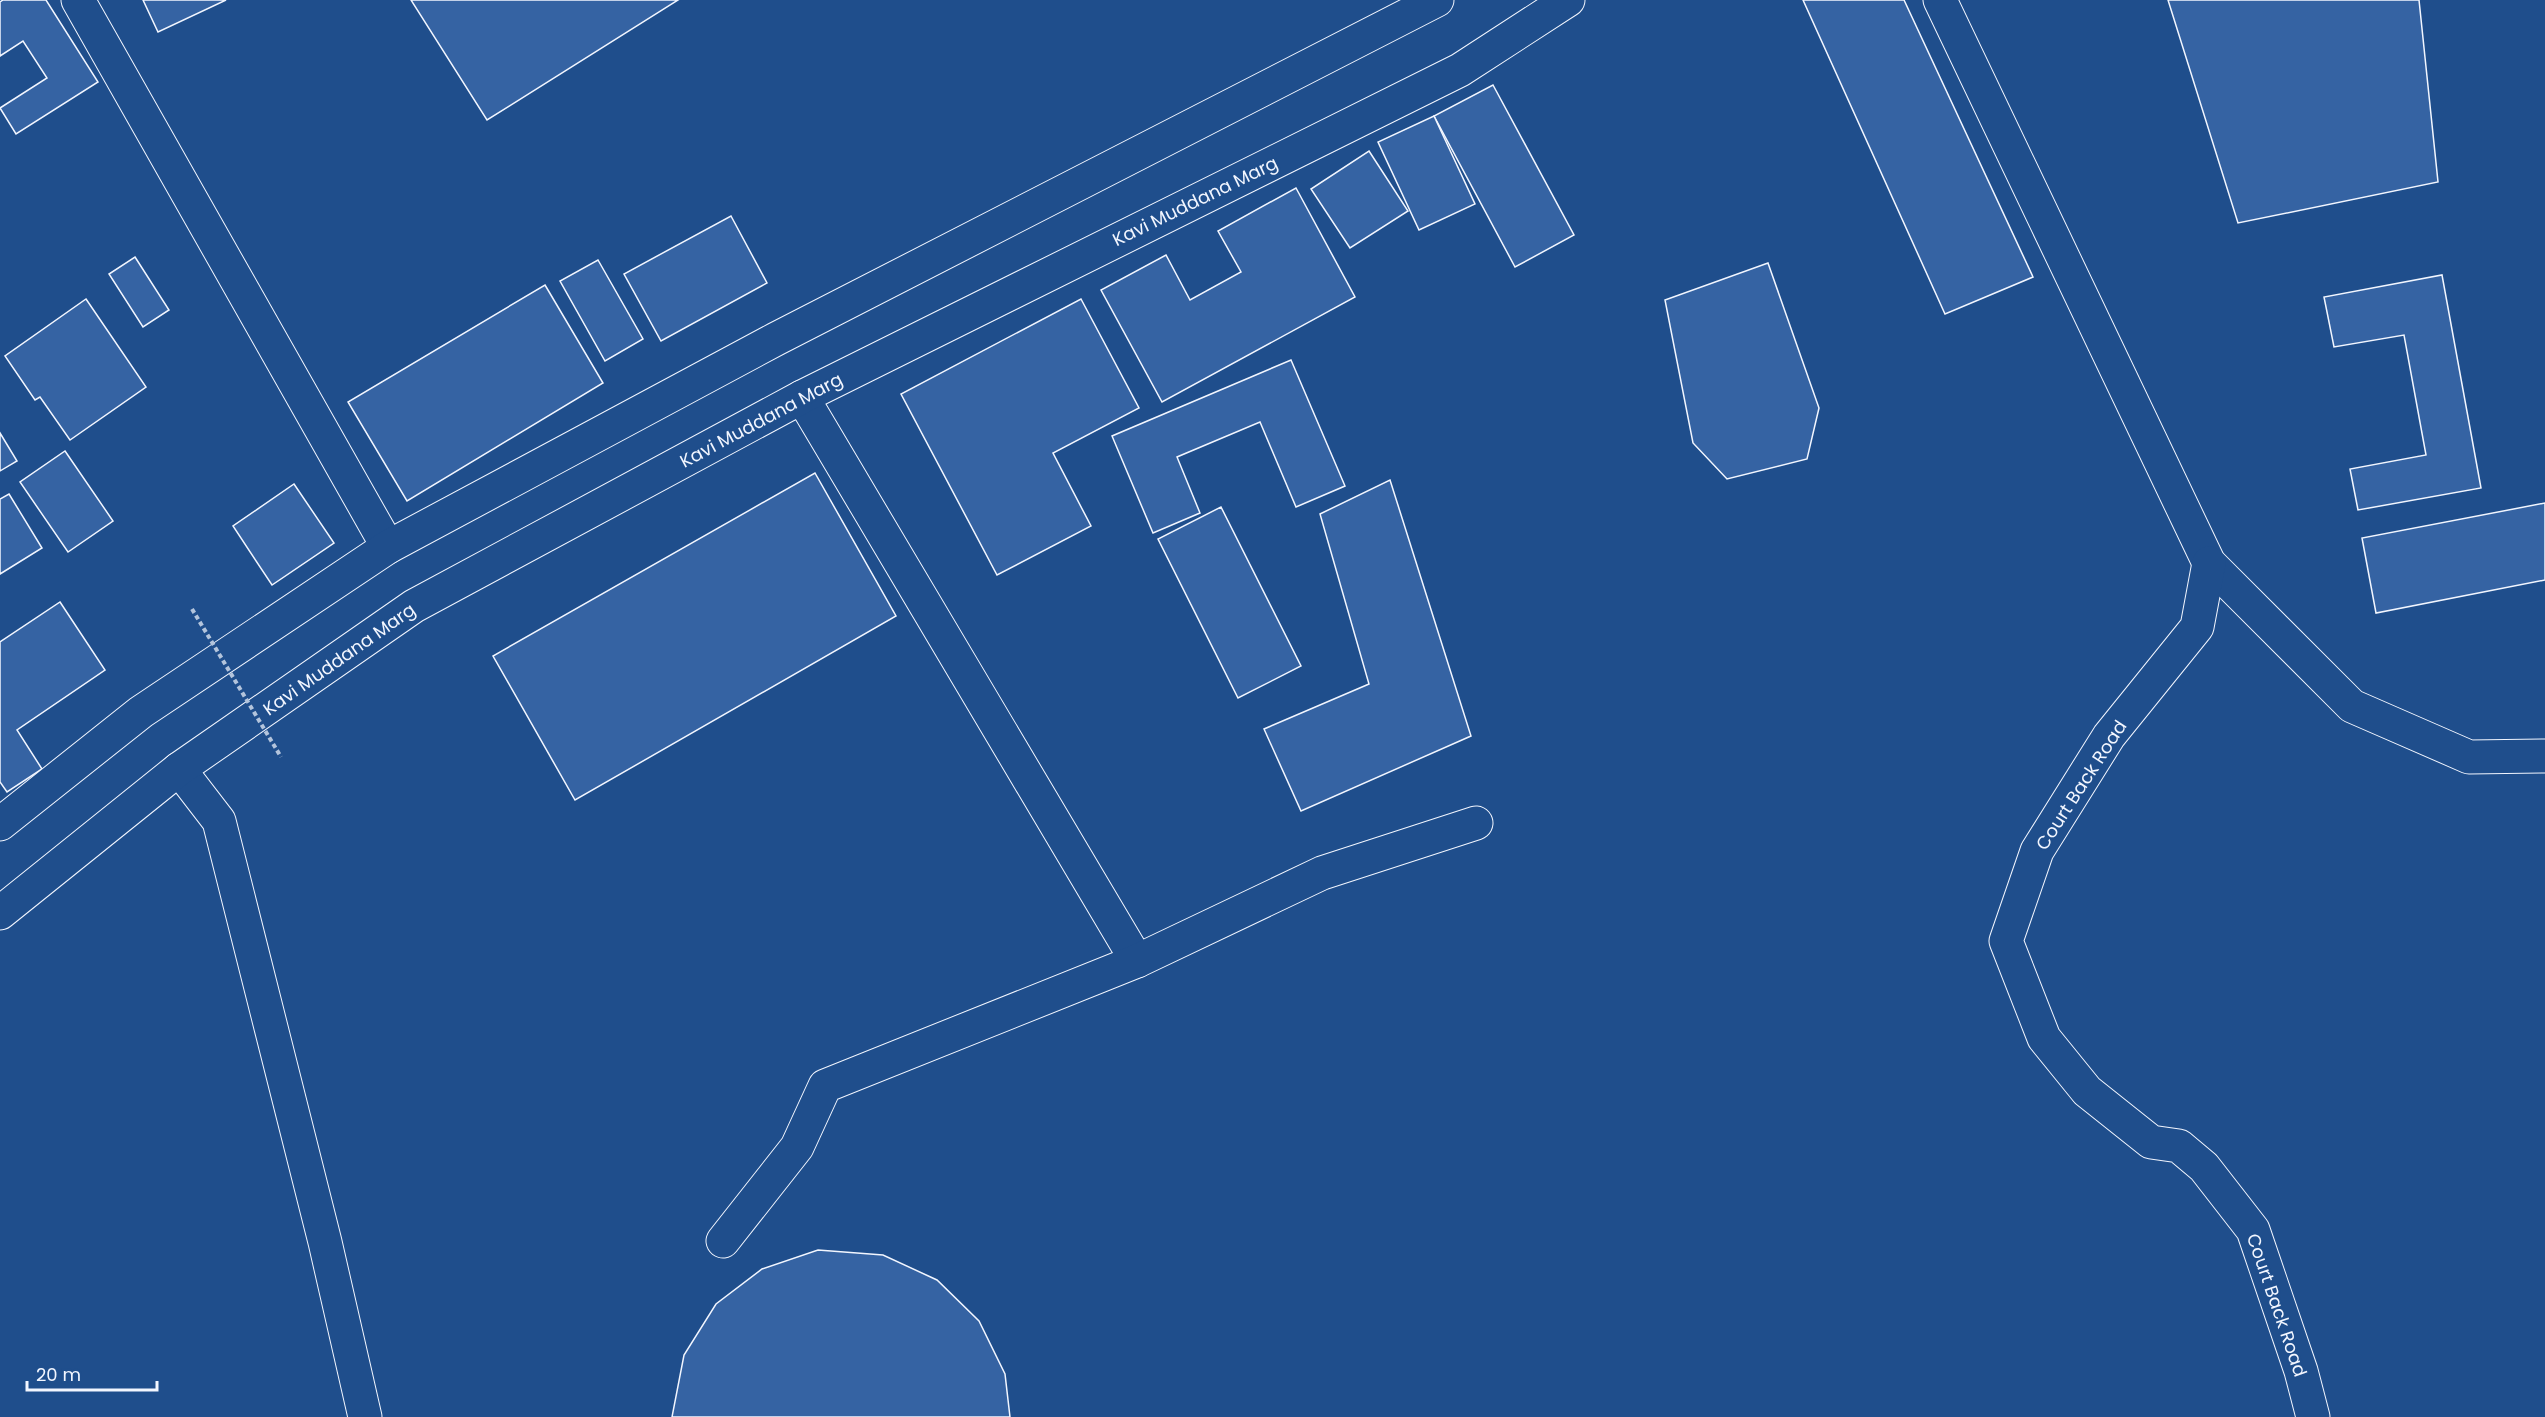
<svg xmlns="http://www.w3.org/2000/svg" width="2545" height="1417" viewBox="0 0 2545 1417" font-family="Poppins,sans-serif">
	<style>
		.building { fill: #3563a3; stroke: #f2f6ff; stroke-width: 1.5 }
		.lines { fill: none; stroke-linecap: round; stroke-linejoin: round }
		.street-casing { stroke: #f2f6ff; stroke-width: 35 }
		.secondary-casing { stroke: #f2f6ff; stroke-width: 35 }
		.primary-casing { stroke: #f2f6ff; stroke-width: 35 }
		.street { stroke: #1f4e8c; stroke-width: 33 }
		.secondary { stroke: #1f4e8c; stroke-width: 33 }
		.primary { stroke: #1f4e8c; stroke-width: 33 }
		.path-bridge { stroke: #b3c4dc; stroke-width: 4; stroke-dasharray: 4.5 3; stroke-linecap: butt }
		.labels { text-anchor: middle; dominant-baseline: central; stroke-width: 4.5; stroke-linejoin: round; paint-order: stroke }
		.street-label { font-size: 18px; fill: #f2f6ff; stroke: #1f4e8c }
	</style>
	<rect width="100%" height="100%" fill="#1f4e8c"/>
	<g class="building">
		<polygon points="3,0 46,0 98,82 16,134 0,108 47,78 23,41 0,56 0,2"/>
		<polygon points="143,0 226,0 158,32"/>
		<polygon points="411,0 678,0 487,120"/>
		<polygon points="1803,0 1904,0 2033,277 1945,314"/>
		<polygon points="2168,0 2419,0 2438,182 2238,223"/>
		<polygon points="1493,85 1574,235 1515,267 1434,116"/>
		<polygon points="1434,116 1475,204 1419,230 1378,142"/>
		<polygon points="1369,151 1408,211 1350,248 1311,189"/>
		<polygon points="1296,188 1355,297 1162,402 1101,290 1166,255 1190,300 1241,272 1218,231"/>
		<polygon points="731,216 767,283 661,341 624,274"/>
		<polygon points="135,257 169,310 143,327 109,274"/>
		<polygon points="598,260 643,339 605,361 560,281"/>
		<polygon points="1768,263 1819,408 1807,459 1727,479 1693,443 1665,300"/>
		<polygon points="2442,275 2481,488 2358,510 2350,469 2426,455 2404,335 2334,347 2324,297"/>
		<polygon points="545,285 603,383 407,501 348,402"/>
		<polygon points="86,299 146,387 70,440 40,397 35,400 5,356"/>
		<polygon points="1081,299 1139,408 1053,453 1091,526 997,575 901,394"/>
		<polygon points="1291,360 1345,486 1296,507 1260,422 1177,457 1200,513 1153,533 1112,436"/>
		<polygon points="0,433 17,461 0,471"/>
		<polygon points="65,451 113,521 68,552 20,482"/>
		<polygon points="815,473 896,616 575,800 493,656"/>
		<polygon points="1390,480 1471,736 1301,811 1264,729 1369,684 1320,514"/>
		<polygon points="294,484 334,543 272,585 233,526"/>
		<polygon points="9,494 42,548 0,574 0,499"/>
		<polygon points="2545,503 2545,580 2376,613 2362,538"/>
		<polygon points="1221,507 1301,666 1238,698 1158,539"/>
		<polygon points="60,602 105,670 17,730 42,769 7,792 0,782 0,642"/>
		<polygon points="818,1250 883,1255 937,1280 979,1321 1005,1374 1010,1417 672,1417 684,1355 716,1304 762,1269"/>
	</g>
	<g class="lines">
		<defs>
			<g id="street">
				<polyline points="78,0 388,547"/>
				<polyline points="802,397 1137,961"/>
				<polyline points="179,769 219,821 325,1242 365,1417"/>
				<polyline points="723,1241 797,1147 825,1086 1137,961 1322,873 1476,823"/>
			</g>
			<g id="secondary">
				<polyline points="1940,0 2209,563 2352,706 2469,757 2545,756"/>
				<polyline points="2209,563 2197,627 2109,736 2037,851 2006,941 2044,1038 2087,1091 2151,1142 2179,1146 2204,1167 2253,1230 2301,1371 2313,1417"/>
			</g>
			<g id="primary">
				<polyline points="0,824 141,712 388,547 776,339 1437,0"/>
				<polyline points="0,913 179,769 414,606 802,397 1460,70 1568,0"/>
			</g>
		</defs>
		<use href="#street" class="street-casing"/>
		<use href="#secondary" class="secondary-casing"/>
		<use href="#primary" class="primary-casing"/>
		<use href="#street" class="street"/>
		<use href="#secondary" class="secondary"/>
		<use href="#primary" class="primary"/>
		<polyline class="path-bridge" points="192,609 281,757"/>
	</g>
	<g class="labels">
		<g class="street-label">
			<text transform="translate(1195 201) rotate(-26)">Kavi Muddana Marg</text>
			<text transform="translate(761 420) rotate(-28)">Kavi Muddana Marg</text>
			<text transform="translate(339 659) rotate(-35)">Kavi Muddana Marg</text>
			<text transform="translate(2081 785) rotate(-57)">Court Back Road</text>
			<text transform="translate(2277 1305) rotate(71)">Court Back Road</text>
		</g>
	</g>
	<path d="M27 1381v9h130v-9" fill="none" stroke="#f2f6ff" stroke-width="3"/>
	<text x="36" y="1381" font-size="18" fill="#f2f6ff" stroke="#1f4e8c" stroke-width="4.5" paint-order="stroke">20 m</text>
</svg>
